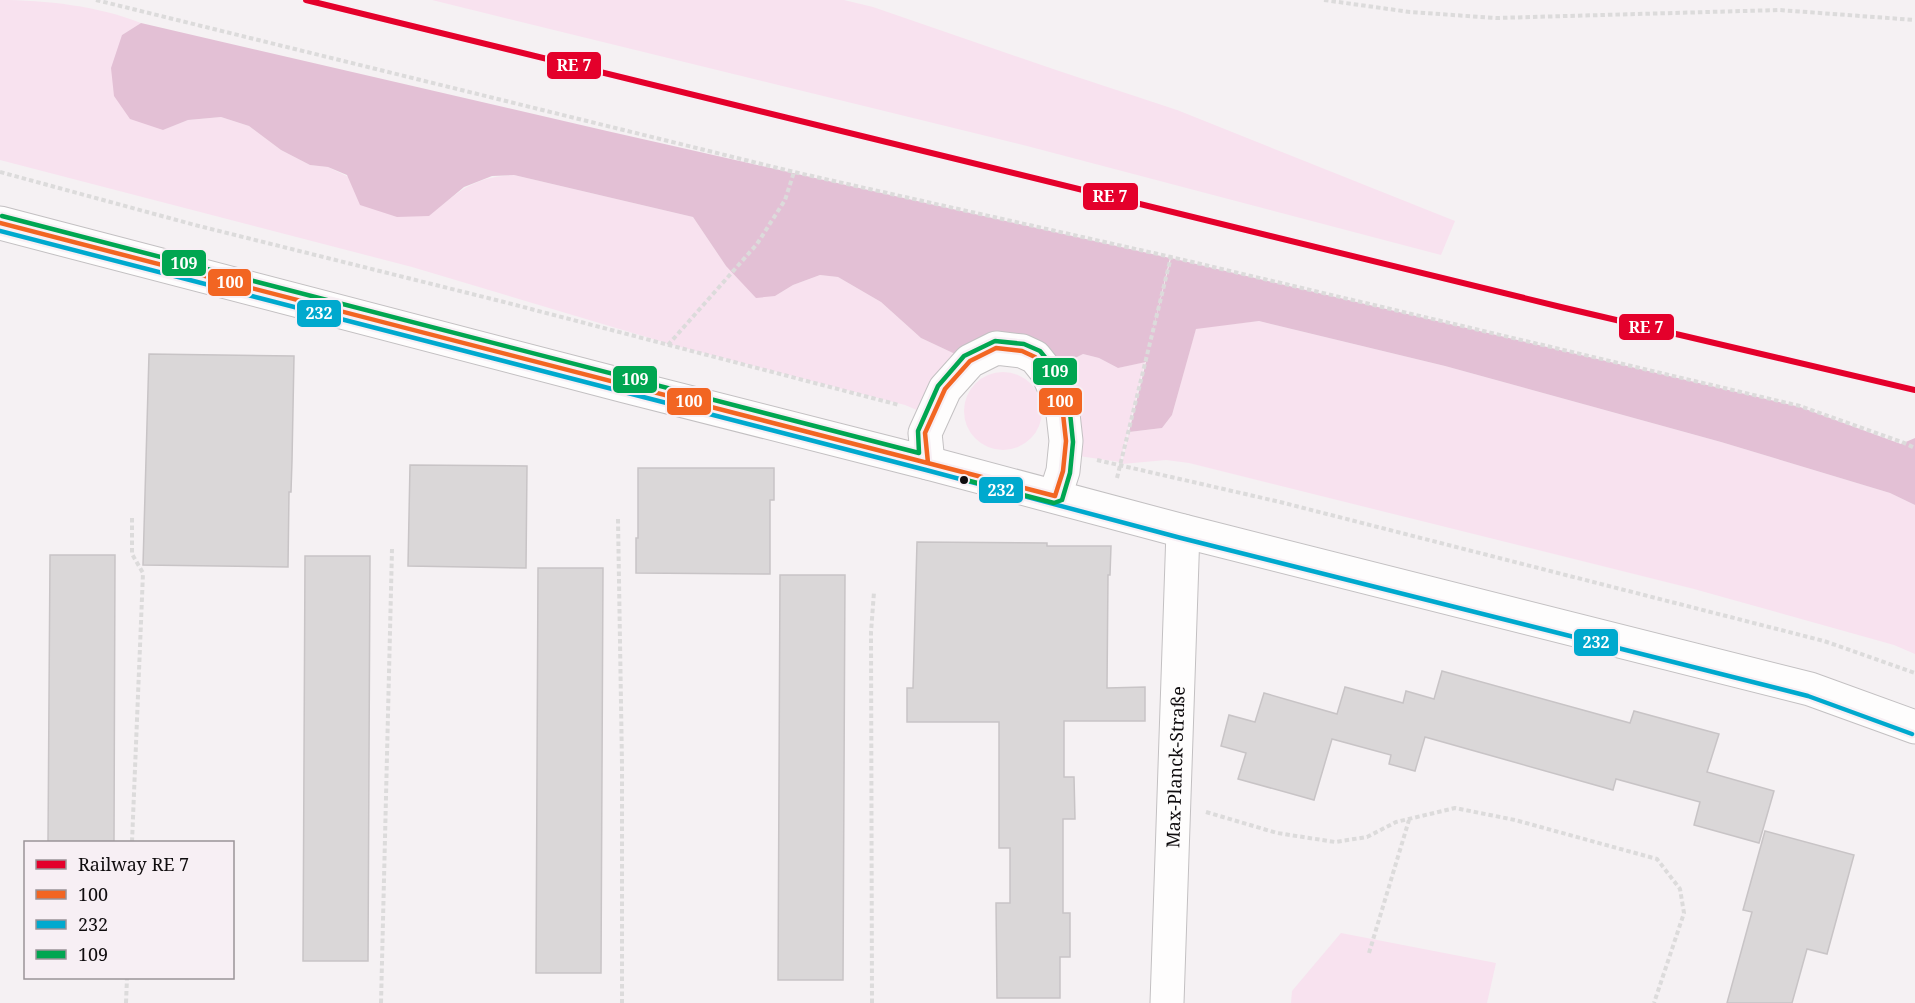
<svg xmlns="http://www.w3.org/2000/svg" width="1915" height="1003" viewBox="0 0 1915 1003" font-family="'Noto Serif',serif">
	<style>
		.green { fill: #f8e2ef }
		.forest { fill: #e3c0d5 }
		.building { fill: #dad7d8; stroke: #c8c4c6; stroke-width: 1.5 }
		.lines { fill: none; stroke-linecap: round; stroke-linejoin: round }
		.minor-casing { stroke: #c3c0c2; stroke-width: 35 }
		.path { stroke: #dcdbdb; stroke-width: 4; stroke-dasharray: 4.5 3; stroke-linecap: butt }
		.minor { stroke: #fefdfd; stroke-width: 33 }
		.bus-1-casing { stroke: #f7eff4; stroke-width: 9 }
		.bus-2-casing { stroke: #f7eff4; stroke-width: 9 }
		.bus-3-casing { stroke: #f7eff4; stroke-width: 9 }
		.bus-1 { stroke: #f26522; stroke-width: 4.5 }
		.bus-2 { stroke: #00a9ce; stroke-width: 4.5 }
		.bus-3 { stroke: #00a651; stroke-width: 4.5 }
		.rail-1-casing { stroke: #f7eff4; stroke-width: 10 }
		.rail-1 { stroke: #e4002b; stroke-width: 6 }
		.bus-dot { fill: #0f0c0e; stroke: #f7eff4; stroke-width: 2 }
		.labels { text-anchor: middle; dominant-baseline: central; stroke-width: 6; stroke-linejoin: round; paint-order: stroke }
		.street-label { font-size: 18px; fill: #0f0c0e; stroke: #f7eff4 }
		.line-badge { stroke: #f7eff4; stroke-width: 2 }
		.badge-label { font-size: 16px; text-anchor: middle; font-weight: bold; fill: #fff }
	</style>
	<rect width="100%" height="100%" fill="#f5f1f3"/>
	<g class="green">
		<path d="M0,0C45,0 99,6 141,23L122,35L163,130L188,120L221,117L249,126L281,150L310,165L328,167L429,216C459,191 473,177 514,175L693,217L726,266L775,296L793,285L820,275L838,277L881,302L921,338L970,361L931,416L905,405L673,345L412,267L0,160Z"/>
		<polygon points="432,0 844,0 873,7 1059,71 1177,110 1455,221 1441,255 1027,146"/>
		<polygon points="1259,321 1445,366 1721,442 1890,493 1915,505 1915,654 1894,645 1694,589 1189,463 1166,460 1122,464 1129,432 1162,428 1172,415 1196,328"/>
		<polygon points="1083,354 1099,358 1118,368 1145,362 1120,462 1065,454 1048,372"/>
		<circle cx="1003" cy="411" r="39"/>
		<polygon points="1341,933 1496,963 1487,1003 1291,1003 1292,991"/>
	</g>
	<polygon class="forest" points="141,23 607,131 1170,258 1151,338 1171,258 1800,407 1901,444 1915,438 1915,505 1890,493 1721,442 1445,366 1259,321 1196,329 1172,415 1162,428 1129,432 1146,362 1118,368 1099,358 1083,354 1048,372 1034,356 970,361 921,338 881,302 838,277 820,275 793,285 775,296 756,298 726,266 693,217 514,175 492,176 464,187 429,216 397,217 360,205 347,175 328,167 310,165 281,150 249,126 221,117 188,120 163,130 130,119 114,96 111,68 122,35"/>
	<g class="building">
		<polygon points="149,354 294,356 292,461 291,492 289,492 288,567 143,565"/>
		<polygon points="410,465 527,466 526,568 408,566"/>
		<polygon points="638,468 774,468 774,500 770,500 770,574 636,573 636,538 638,538"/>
		<polygon points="917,542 1047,543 1047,546 1111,546 1110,575 1108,575 1107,688 1145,687 1145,721 1064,721 1064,777 1074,777 1075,819 1063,819 1063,913 1070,913 1070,957 1060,957 1060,998 997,998 996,903 1010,903 1010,848 999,848 999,722 907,722 907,688 913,688"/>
		<polygon points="50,555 115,555 114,843 48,843"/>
		<polygon points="305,556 370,556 368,961 303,961"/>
		<polygon points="538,568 603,568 601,973 536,973"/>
		<polygon points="780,575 845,575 843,980 778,980"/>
		<polygon points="1442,671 1630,723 1634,711 1719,734 1707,772 1774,791 1759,843 1694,825 1700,802 1616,779 1613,790 1425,737 1415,771 1389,764 1391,755 1332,739 1314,800 1238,779 1246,753 1221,746 1229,715 1255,722 1264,693 1337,714 1345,687 1403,703 1406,691 1434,699"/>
		<polygon points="1765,831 1854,855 1827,954 1807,949 1792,1003 1727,1003 1752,912 1743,910"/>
	</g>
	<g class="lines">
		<defs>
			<g id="minor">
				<polyline points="0,223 625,386 928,463 1183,531 1810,689 1915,727"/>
				<polyline points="928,463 925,433 945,389 970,361 996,348 1022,351 1035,357 1047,372 1062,405 1066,441 1063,471 1055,496"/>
				<path id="s1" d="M1167,1003L1183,531"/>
			</g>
		</defs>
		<use href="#minor" class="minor-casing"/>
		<g class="path">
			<polyline points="96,0 794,172 1171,257 1800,406 1902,442 1915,448"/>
			<polyline points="1324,0 1410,12 1496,18 1779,10 1915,20"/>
			<polyline points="0,172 195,225 504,302 899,405"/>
			<polyline points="668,345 757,244 785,200 794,172"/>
			<polyline points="1097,460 1280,502 1824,641 1915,673"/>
			<polyline points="1117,478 1171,257"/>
			<polyline points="132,518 132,554 143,573 132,842"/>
			<polyline points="618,519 622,764 622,1003"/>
			<polyline points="1206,812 1277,833 1335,842 1367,837 1396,822 1455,808 1515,820 1657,859 1680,889 1684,913 1654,1003"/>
			<polyline points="1369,953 1409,820"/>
			<polyline points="126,1003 127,978"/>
			<polyline points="381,1003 392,549"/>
			<polyline points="872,1003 871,632 874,592"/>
		</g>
		<use href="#minor" class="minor"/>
		<defs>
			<polyline id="bus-1" points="0,223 1055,496 1063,471 1066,441 1062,405 1047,372 1035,357 1022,351 996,348 970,361 945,389 925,433 928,463"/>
			<polyline id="bus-2" points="0,231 926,470 1181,538 1808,696 1912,734"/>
			<polyline id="bus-3" points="2,216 919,453 918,431 938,386 964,356 995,341 1024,344 1040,351 1053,367 1069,403 1073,442 1070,473 1062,500 1054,503 966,480"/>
		</defs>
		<use href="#bus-1" class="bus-1-casing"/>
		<use href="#bus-2" class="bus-2-casing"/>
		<use href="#bus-3" class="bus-3-casing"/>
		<use href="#bus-1" class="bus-1"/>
		<use href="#bus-2" class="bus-2"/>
		<use href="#bus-3" class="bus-3"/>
		<defs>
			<polyline id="rail-1" points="306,0 1565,308 1915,390"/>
		</defs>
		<use href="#rail-1" class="rail-1-casing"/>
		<use href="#rail-1" class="rail-1"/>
	</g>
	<circle class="bus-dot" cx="964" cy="480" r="5"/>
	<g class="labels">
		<g class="street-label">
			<text stroke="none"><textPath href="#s1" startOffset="236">Max-Planck-Straße</textPath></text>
		</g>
	</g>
	<g class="line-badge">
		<rect x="546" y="51" width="56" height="29" rx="6" fill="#e4002b"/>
		<rect x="1082" y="182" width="57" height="29" rx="6" fill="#e4002b"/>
		<rect x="161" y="249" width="46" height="28" rx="6" fill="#00a651"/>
		<rect x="207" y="268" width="45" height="29" rx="6" fill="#f26522"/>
		<rect x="296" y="299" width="46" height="29" rx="6" fill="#00a9ce"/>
		<rect x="1618" y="313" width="57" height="28" rx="6" fill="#e4002b"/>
		<rect x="1032" y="357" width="46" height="29" rx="6" fill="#00a651"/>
		<rect x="612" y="365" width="46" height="29" rx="6" fill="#00a651"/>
		<rect x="666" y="387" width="46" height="29" rx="6" fill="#f26522"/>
		<rect x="1038" y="387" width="45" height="29" rx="6" fill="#f26522"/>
		<rect x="978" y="476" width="46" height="28" rx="6" fill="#00a9ce"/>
		<rect x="1573" y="628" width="46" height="29" rx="6" fill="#00a9ce"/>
	</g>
	<g class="badge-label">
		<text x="574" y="71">RE 7</text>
		<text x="1110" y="202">RE 7</text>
		<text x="184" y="269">109</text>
		<text x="230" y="288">100</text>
		<text x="319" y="319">232</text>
		<text x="1646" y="333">RE 7</text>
		<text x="1055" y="377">109</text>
		<text x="635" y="385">109</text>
		<text x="689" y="407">100</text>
		<text x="1060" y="407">100</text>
		<text x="1001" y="496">232</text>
		<text x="1596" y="648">232</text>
	</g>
	<rect x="24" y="841" width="210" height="138" fill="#f7eff4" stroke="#9a9498" stroke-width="1.5"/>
	<rect x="36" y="860" width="30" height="9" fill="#e4002b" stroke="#9a9498" stroke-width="1.5"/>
	<text x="78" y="871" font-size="18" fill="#0f0c0e">Railway RE 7</text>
	<rect x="36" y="890" width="30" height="9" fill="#f26522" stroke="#9a9498" stroke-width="1.5"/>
	<text x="78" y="901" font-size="18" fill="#0f0c0e">100</text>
	<rect x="36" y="920" width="30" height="9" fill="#00a9ce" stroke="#9a9498" stroke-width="1.5"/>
	<text x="78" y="931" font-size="18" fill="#0f0c0e">232</text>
	<rect x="36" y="950" width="30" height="9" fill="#00a651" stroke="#9a9498" stroke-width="1.5"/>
	<text x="78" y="961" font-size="18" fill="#0f0c0e">109</text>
</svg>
